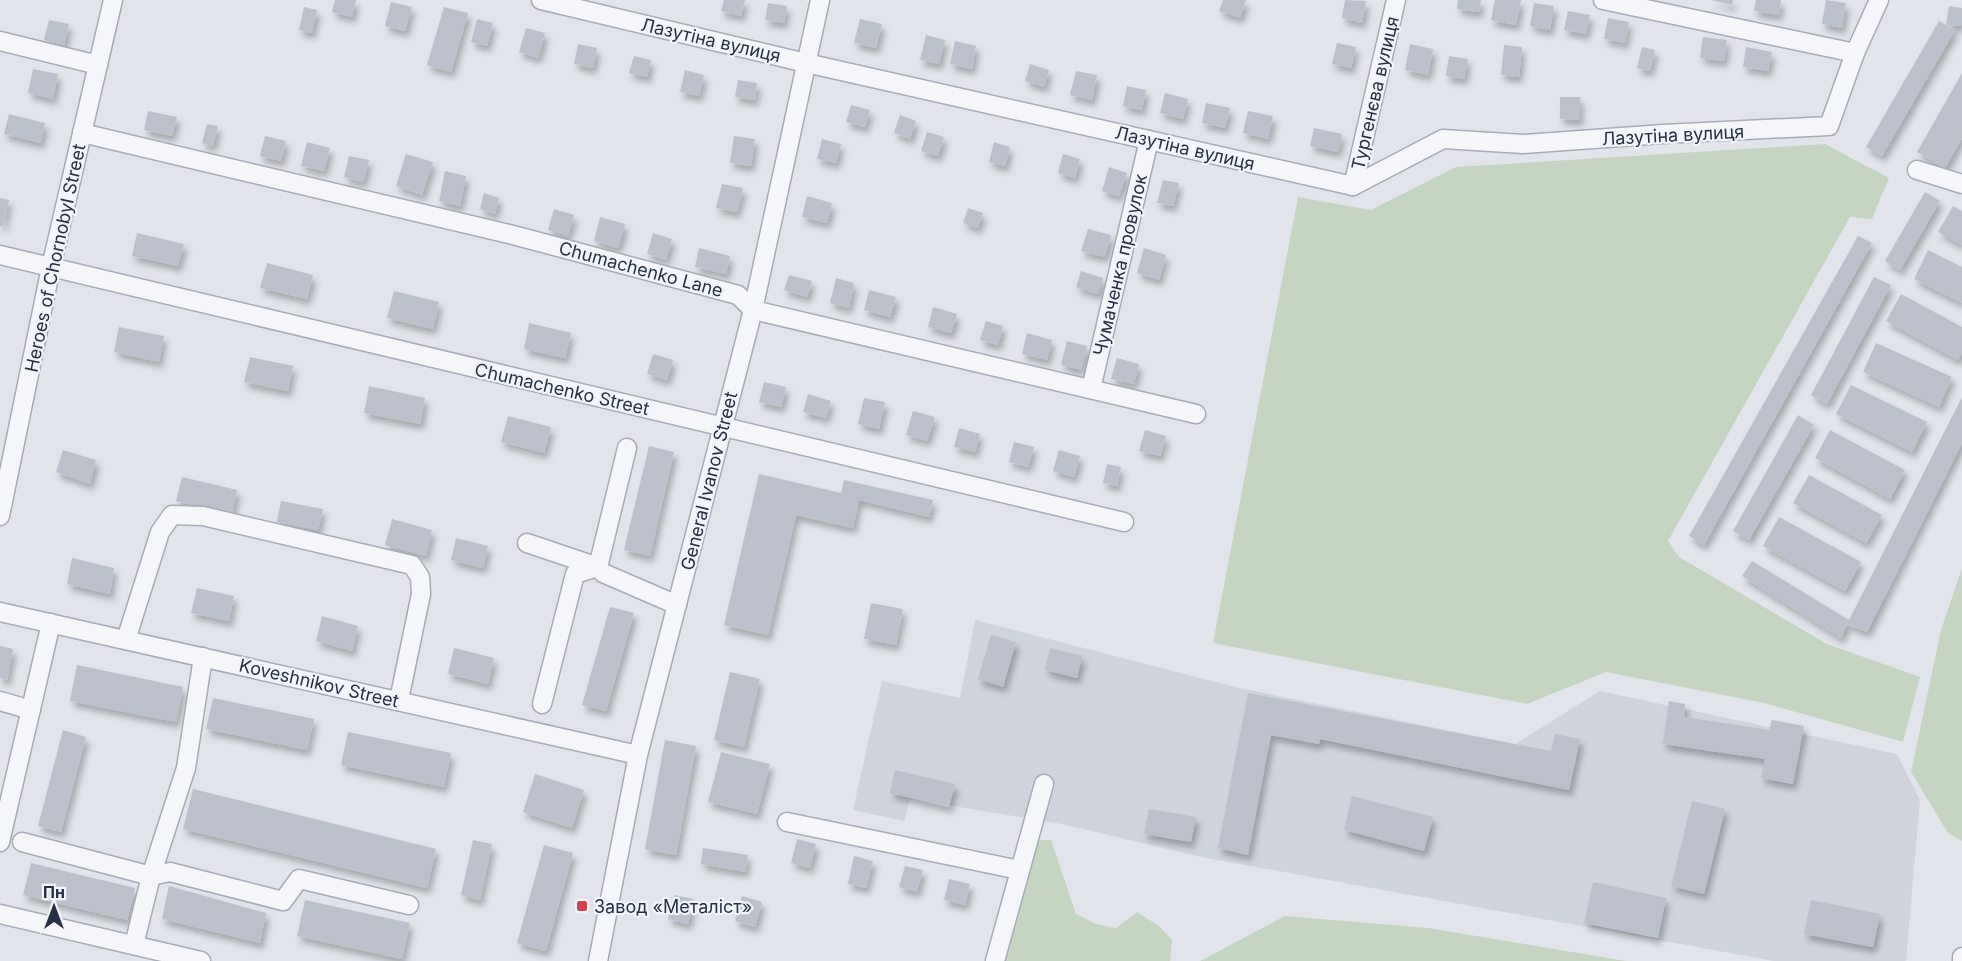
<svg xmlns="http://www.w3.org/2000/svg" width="1962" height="961" viewBox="0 0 1962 961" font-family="Inter,sans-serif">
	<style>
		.built { fill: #cfd4dd }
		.green { fill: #c6d5c2 }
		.building { fill: #bbc0cb; filter: url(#shadow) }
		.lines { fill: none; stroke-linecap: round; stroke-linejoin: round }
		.minor-casing { stroke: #a6abb6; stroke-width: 21 }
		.minor { stroke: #f4f6f9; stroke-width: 18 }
		.poi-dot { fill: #d64051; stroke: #f1f4f8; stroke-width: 2 }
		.labels { text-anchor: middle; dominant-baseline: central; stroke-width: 4.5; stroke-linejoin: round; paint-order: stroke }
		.street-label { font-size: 18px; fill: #283144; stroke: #f1f4f8 }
		.poi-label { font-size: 18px; fill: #283144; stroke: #f1f4f8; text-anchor: start }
	</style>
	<defs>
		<filter id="shadow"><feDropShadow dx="3.5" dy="6" stdDeviation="3" flood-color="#0004"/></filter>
	</defs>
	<rect width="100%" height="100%" fill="#e1e5eb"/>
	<polygon class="built" points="975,620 1235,687 1515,744 1600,691 1897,754 1920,800 1906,961 1774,961 1201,857 1062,824 910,799 904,821 853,810 882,681 960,698"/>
	<g class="green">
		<polygon points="1825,144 1889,178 1872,219 1850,217 1668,541 1679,557 1827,644 1920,677 1903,742 1764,703 1606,672 1527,704 1213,643 1298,197 1371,210 1456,167"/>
		<polygon points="1962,568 1962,841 1948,833 1911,772 1941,630"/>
		<polygon points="1038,840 1051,840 1076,914 1096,924 1116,928 1137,912 1159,926 1172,940 1170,961 1002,961 1025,891"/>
		<polygon points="1285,916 1428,928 1626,961 1200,961"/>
	</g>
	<g class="building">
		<polygon points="335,0 356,0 352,17 332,12"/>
		<polygon points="724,0 745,0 741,16 721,11"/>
		<polygon points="1223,0 1246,0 1240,18 1219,11"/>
		<polygon points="1345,0 1366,1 1362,23 1342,18"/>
		<polygon points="1458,0 1481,0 1479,12 1457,9"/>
		<polygon points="1495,0 1521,0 1516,25 1491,20"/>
		<polygon points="1711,0 1733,0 1732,5"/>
		<polygon points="1756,0 1781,0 1779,15 1754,11"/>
		<polygon points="1826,0 1846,3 1842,28 1822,24"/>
		<polygon points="391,2 412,7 405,31 385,26"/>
		<polygon points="768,3 787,6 784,23 765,20"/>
		<polygon points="1534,3 1554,6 1550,30 1530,26"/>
		<polygon points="1949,6 1962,8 1962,26 1946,25"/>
		<polygon points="304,7 317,10 312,33 299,30"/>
		<polygon points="444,7 468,13 451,72 427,65"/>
		<polygon points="1568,11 1590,15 1586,34 1564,30"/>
		<polygon points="1608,18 1629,22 1625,43 1604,39"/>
		<polygon points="477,19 493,23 487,46 471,42"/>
		<polygon points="860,19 882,24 876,48 854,43"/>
		<polygon points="49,20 69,24 64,45 44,40"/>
		<polygon points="1939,21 1955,30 1882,156 1866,147"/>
		<polygon points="526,28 545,33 538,58 519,52"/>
		<polygon points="926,35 945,40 939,64 920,60"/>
		<polygon points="1703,37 1727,40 1724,61 1700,58"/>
		<polygon points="955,41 976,46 972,69 950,64"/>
		<polygon points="1337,43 1356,47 1351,68 1332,64"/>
		<polygon points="578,44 597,48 593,68 574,64"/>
		<polygon points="1410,44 1433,49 1428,75 1405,70"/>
		<polygon points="1504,45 1522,47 1519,77 1501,75"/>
		<polygon points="1642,47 1655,50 1650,71 1637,68"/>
		<polygon points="1746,47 1772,52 1768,71 1743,67"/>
		<polygon points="634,56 651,60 647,77 629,73"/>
		<polygon points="1449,56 1468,59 1464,79 1446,76"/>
		<polygon points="1030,64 1049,70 1044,87 1025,81"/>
		<polygon points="33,69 58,74 53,99 28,93"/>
		<polygon points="685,70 704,75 699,96 680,92"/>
		<polygon points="1076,71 1097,75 1092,100 1070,95"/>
		<polygon points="1962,73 1962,138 1945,168 1917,152"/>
		<polygon points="738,80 757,83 755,100 735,97"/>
		<polygon points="1127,86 1146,90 1142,110 1123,106"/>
		<polygon points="1165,93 1188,99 1183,119 1160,113"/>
		<polygon points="1560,97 1580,97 1580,120 1560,119"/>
		<polygon points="1206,103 1230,108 1225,128 1202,123"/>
		<polygon points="851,105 870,110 865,127 846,122"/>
		<polygon points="148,111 177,117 172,136 144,130"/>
		<polygon points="1248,111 1273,116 1268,139 1243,133"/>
		<polygon points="9,114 45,123 41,143 4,134"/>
		<polygon points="900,115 916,121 910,139 894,133"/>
		<polygon points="207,124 218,126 213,146 202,143"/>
		<polygon points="1314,128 1342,134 1338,152 1310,146"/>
		<polygon points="927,132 944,137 938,156 921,151"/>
		<polygon points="265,136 286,141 281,161 260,156"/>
		<polygon points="734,136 755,139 751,166 730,163"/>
		<polygon points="822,139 841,144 836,163 817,159"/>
		<polygon points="307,142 330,148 324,171 301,166"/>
		<polygon points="994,142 1010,147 1005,166 989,162"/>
		<polygon points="406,154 433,162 422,195 396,186"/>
		<polygon points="1063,154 1080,159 1075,178 1058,173"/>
		<polygon points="349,156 369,160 363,182 344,177"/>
		<polygon points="1109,167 1127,173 1119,196 1102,191"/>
		<polygon points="445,171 466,176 460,206 439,201"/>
		<polygon points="1163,180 1179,183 1173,206 1157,203"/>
		<polygon points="722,184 743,188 737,212 716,208"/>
		<polygon points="1925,192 1940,201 1900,270 1885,261"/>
		<polygon points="484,193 499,198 495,214 480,209"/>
		<polygon points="807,196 832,203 827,223 802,217"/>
		<polygon points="0,198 9,200 3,226 0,226"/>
		<polygon points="1953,206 1962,211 1962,245 1938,232"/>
		<polygon points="968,208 983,213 978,228 963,223"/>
		<polygon points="554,209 574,215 568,236 548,230"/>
		<polygon points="600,217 625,224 618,248 594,241"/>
		<polygon points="1088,229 1111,235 1105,257 1081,251"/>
		<polygon points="137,233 184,244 178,266 132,256"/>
		<polygon points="653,233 672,239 666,260 647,254"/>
		<polygon points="1858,236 1872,243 1704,545 1689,536"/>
		<polygon points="699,248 730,256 726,274 695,267"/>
		<polygon points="1144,248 1166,255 1159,280 1137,273"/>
		<polygon points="1928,250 1962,267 1962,303 1914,279"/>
		<polygon points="267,263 313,275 307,299 260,288"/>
		<polygon points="1081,271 1103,278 1098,294 1076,287"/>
		<polygon points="789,275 812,281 807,297 784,290"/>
		<polygon points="1874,277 1891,285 1827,404 1811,395"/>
		<polygon points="836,278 854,283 849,308 830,303"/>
		<polygon points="869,290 896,297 890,317 864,310"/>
		<polygon points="394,291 439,302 433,329 387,318"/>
		<polygon points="1901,294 1962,327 1962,353 1958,360 1886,321"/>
		<polygon points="933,307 957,314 951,333 928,327"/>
		<polygon points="986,321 1003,326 998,345 980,340"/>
		<polygon points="529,323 571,333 565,358 524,349"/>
		<polygon points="119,327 164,336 159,362 114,352"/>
		<polygon points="1027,333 1052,340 1047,360 1022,354"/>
		<polygon points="1067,341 1087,346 1081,370 1061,365"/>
		<polygon points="1876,343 1952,377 1939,407 1863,372"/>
		<polygon points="653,354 673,360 667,380 647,374"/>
		<polygon points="250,357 293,366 288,391 244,382"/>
		<polygon points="1117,358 1139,364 1134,384 1111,379"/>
		<polygon points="764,382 786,387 781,407 759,402"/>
		<polygon points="1851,385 1927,422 1912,452 1836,414"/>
		<polygon points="369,386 425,398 420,424 364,413"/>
		<polygon points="808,394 831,401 826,418 803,412"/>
		<polygon points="1962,397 1962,443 1867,632 1847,624 1841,638 1742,576 1752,561 1849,620"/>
		<polygon points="864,398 885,402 879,429 858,424"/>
		<polygon points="913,411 935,417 927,441 906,435"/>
		<polygon points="1798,415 1814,425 1749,540 1733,531"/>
		<polygon points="508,416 551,427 544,453 501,442"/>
		<polygon points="959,428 980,434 975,452 954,447"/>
		<polygon points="1145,430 1166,436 1160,456 1139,451"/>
		<polygon points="1830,430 1905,470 1890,499 1815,458"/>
		<polygon points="1014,442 1034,447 1028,467 1009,462"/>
		<polygon points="649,446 674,452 650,556 624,550"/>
		<polygon points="63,450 96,460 90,484 56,472"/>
		<polygon points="1059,450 1080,456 1074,477 1053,471"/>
		<polygon points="1107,464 1121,467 1117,486 1103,483"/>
		<polygon points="759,474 841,493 844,480 933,500 929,517 859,500 853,528 796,515 768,635 724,625"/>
		<polygon points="1809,475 1882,515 1866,543 1793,503"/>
		<polygon points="182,477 237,490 232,514 176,501"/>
		<polygon points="281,501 323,509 318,530 277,522"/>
		<polygon points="1779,517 1861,562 1845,591 1763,546"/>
		<polygon points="392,519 432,530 426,556 385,545"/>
		<polygon points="456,538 488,546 483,568 451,560"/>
		<polygon points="72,558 114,568 110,594 67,584"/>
		<polygon points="197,588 234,596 229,621 191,613"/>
		<polygon points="871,603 903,609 896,645 864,639"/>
		<polygon points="610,607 634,613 606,711 582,705"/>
		<polygon points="322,616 358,626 352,651 316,641"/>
		<polygon points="991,635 1016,642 1003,687 978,679"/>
		<polygon points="0,646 13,649 7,680 0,678"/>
		<polygon points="454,648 494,658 488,684 448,674"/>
		<polygon points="1050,648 1082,656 1077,678 1045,670"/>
		<polygon points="77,665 183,687 176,722 70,701"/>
		<polygon points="730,672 760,679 744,747 714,740"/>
		<polygon points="1248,693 1551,751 1555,734 1580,739 1569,790 1320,739 1319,744 1271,735 1248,855 1218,848"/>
		<polygon points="213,698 314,719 307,750 206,729"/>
		<polygon points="1669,701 1685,704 1684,717 1769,730 1772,720 1804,726 1793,784 1761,778 1765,759 1663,744"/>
		<polygon points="63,730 86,737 61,832 38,826"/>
		<polygon points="348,732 451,753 444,787 341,765"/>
		<polygon points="665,740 696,746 676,855 645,849"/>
		<polygon points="721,752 770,764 757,814 708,802"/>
		<polygon points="895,770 955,784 949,807 890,793"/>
		<polygon points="535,774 584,790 572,828 523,812"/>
		<polygon points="193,789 436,849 427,888 183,829"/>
		<polygon points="1352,796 1433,817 1424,851 1344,830"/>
		<polygon points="1692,801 1725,809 1704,894 1671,886"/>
		<polygon points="1149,809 1196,817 1191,842 1144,834"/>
		<polygon points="797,839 816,844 810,868 791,863"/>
		<polygon points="473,840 492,844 480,900 461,895"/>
		<polygon points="544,845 573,853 546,951 517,943"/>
		<polygon points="703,848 748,855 745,872 701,864"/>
		<polygon points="854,856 873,861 866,888 848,884"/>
		<polygon points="31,863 135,888 127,920 23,895"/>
		<polygon points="905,866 923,870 917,892 899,887"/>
		<polygon points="949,879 970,884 965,905 944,900"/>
		<polygon points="1593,882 1666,898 1658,938 1584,923"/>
		<polygon points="169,886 266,913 260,943 162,919"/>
		<polygon points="674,895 694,899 688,924 668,919"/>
		<polygon points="742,896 762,902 755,927 735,921"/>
		<polygon points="305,900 410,923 402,959 297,936"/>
		<polygon points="1811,900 1880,914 1873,947 1804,934"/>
	</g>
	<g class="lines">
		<defs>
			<g id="minor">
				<polyline points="541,0 806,63 1353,186 1443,139 1523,144 1663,134 1829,126 1855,53 1879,0"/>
				<polyline points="1603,0 1855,53"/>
				<polyline points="0,41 98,65"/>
				<polyline points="82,133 513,235 738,295 753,310 1196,414"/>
				<polyline points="1917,170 1962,184"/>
				<polyline points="1353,186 1396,0"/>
				<polyline points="0,255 1124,522"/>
				<polyline points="1091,389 1149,140"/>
				<polyline points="627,448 598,567 603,573 677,605"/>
				<polyline points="0,516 51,267 113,0"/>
				<polyline points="527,543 598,567"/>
				<polyline points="0,612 638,755"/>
				<polyline points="126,640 160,532 172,515 203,516 412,565 420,577 421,594 399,700"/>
				<polyline points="203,657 186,768 151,876 170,872 283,901 299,879 409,905"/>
				<polyline points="0,701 31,710"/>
				<polyline points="542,704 575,574 598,567"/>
				<polyline points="787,822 1019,870"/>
				<polyline points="0,842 51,623"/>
				<polyline points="22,842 151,876 134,945"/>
				<polyline points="0,914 201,961"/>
				<polyline points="598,961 638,755 753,310 820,0"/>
				<polyline points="995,961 1044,784"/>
				<polyline points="1962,961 1962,957"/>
			</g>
		</defs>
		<use href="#minor" class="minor-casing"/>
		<use href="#minor" class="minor"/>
	</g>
	<rect class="poi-dot" x="576" y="900" width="12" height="12" rx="3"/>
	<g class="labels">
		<g class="street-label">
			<text transform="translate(711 40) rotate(13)">Лазутіна вулиця</text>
			<text transform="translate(1375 93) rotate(-77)">Тургенєва вулиця</text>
			<text transform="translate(1673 135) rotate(-3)">Лазутіна вулиця</text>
			<text transform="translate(1185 148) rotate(13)">Лазутіна вулиця</text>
			<text transform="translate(55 258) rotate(-78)">Heroes of Chornobyl Street</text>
			<text transform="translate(1120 265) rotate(-77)">Чумаченка провулок</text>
			<text transform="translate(641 269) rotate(15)">Chumachenko Lane</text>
			<text transform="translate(562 389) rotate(13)">Chumachenko Street</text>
			<text transform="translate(709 481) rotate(-76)">General Ivanov Street</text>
			<text transform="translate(319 683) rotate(13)">Koveshnikov Street</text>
		</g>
		<g class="poi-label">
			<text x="594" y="906">Завод «Металіст»</text>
		</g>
	</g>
	<g transform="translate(54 907)" stroke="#f1f4f8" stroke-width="4.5" paint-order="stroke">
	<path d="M0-4.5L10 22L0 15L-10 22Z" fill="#283144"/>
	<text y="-9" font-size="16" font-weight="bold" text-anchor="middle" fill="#283144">Пн</text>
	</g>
</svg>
